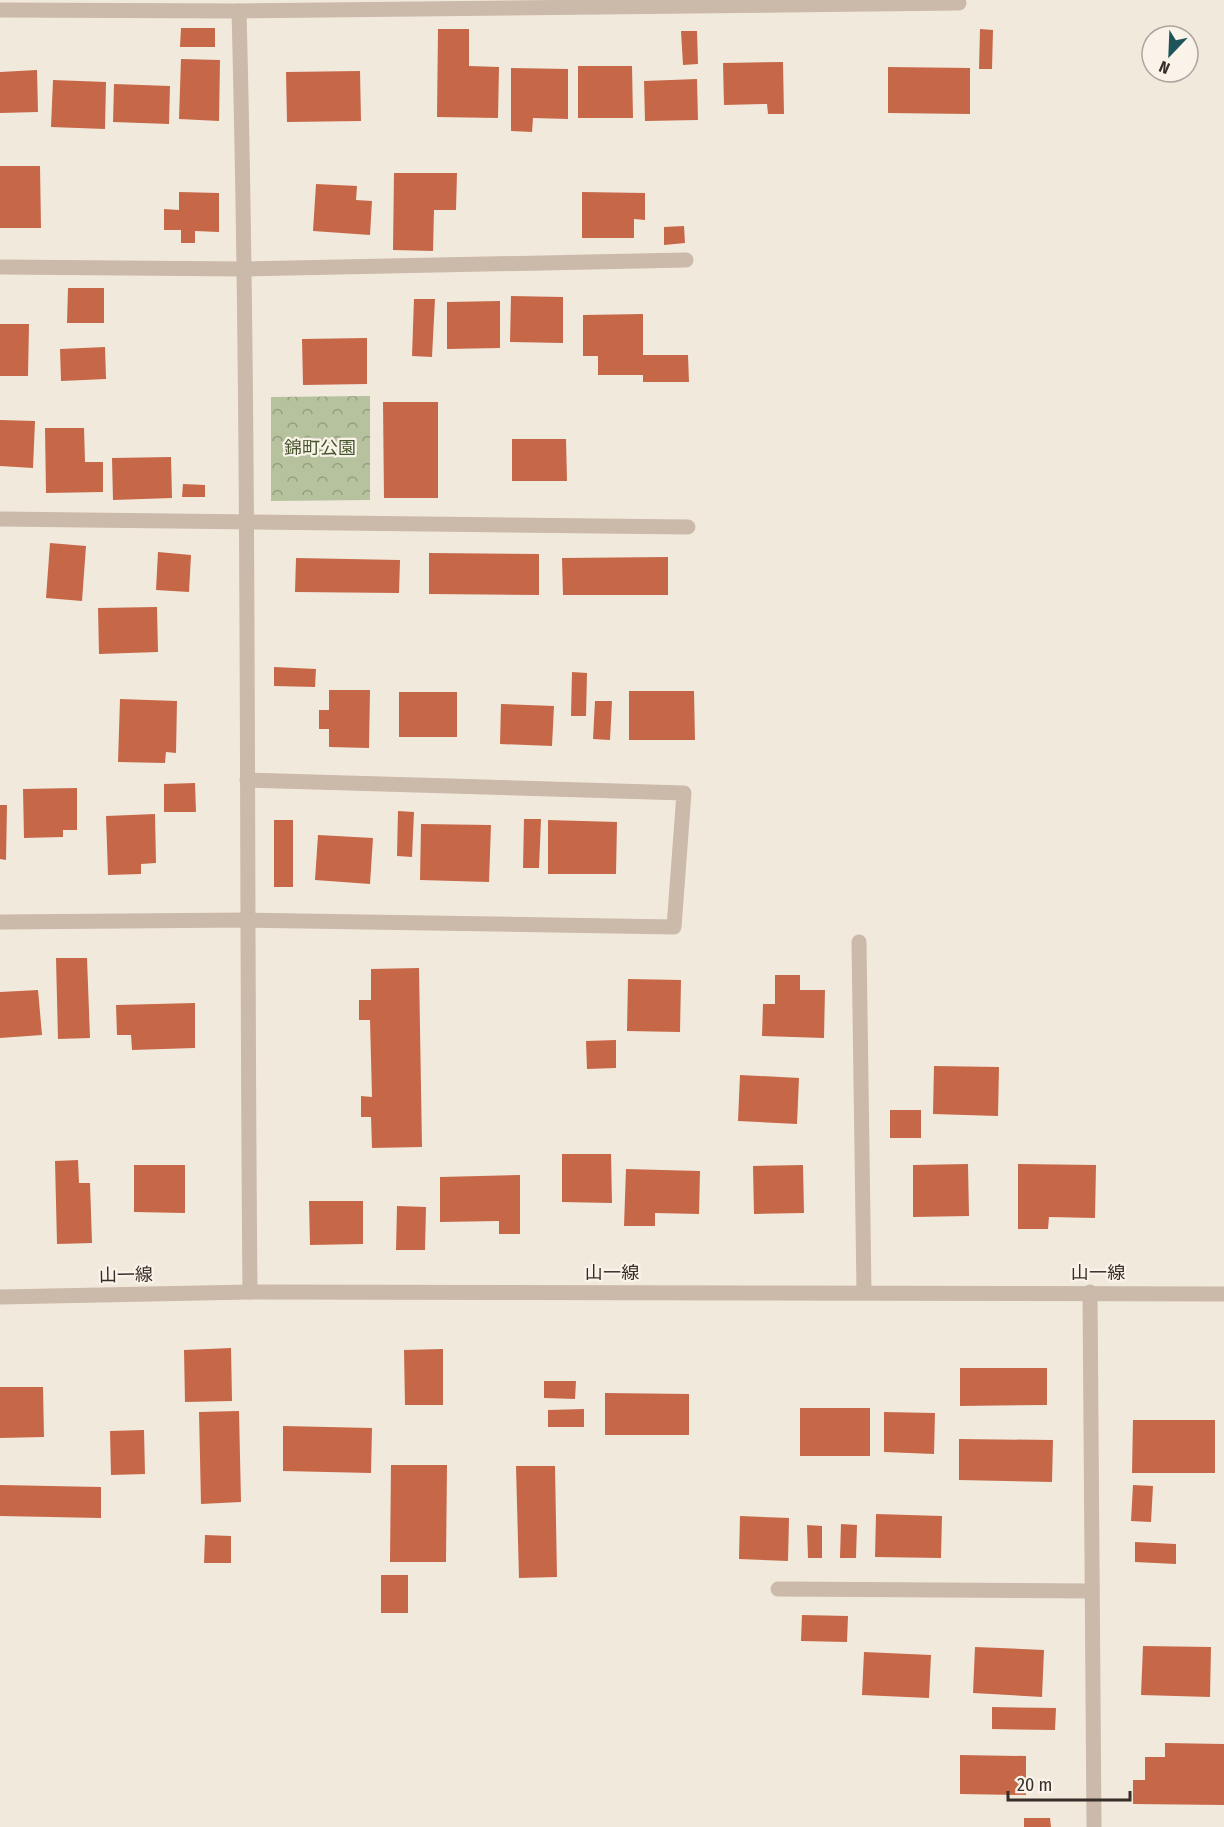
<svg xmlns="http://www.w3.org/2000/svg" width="1224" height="1827" viewBox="0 0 1224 1827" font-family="'Fira Sans Condensed','Noto Sans JP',sans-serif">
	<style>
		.forest { fill: url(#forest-crowns) }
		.building { fill: #c66847 }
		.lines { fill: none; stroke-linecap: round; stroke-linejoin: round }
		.minor { stroke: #cbb9a9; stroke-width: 15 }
		.labels { text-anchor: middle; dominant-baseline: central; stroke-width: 4.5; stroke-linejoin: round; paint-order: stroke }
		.park-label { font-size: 18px; fill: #46562c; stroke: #faf3ea }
		.street-label { font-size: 18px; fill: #382e29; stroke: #faf3ea }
	</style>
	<defs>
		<pattern id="forest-crowns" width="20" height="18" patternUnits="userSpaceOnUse" patternTransform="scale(1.5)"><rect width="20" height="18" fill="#b5c29d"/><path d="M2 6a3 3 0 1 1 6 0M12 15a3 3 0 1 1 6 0" fill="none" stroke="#949e80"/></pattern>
	</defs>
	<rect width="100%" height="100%" fill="#f2e9dd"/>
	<polygon class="forest" points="370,396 370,500 271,501 271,397"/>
	<g class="building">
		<polygon points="181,28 215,28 215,47 180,47"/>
		<polygon points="438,29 469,29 469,66 499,67 498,118 437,117"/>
		<polygon points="980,29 993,30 992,69 979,69"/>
		<polygon points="681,31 697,31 698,64 683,65"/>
		<polygon points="181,59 220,60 219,121 179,119"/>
		<polygon points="783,62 784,114 768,114 767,104 724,105 723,63"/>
		<polygon points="578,66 632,66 633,118 578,118"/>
		<polygon points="888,67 970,68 970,114 888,113"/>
		<polygon points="511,68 568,69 568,119 533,118 532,132 511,131"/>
		<polygon points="37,70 38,112 0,113 0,72"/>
		<polygon points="360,71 361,121 287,122 286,72"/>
		<polygon points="697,79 698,120 645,121 644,81"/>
		<polygon points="53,80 106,82 105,129 51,127"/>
		<polygon points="114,84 170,86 169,124 113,122"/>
		<polygon points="0,166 40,166 41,228 0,228"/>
		<polygon points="394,173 457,173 456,210 434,210 433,251 393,250"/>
		<polygon points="316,184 357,186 356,200 372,201 370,235 313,231"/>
		<polygon points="179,192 219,193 219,232 195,231 195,243 181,243 181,230 164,230 164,209 179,210"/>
		<polygon points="582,192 645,193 645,220 634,219 634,238 582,238"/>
		<polygon points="684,226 685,243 664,245 664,227"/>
		<polygon points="68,288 104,288 104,323 67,323"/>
		<polygon points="511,296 563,297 563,343 510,342"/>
		<polygon points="414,299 435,299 432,357 412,356"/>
		<polygon points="500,301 500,348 447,349 447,302"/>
		<polygon points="643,314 643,355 688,355 689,382 643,382 643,375 598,375 598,356 583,356 583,315"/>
		<polygon points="0,324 29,324 28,376 0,376"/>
		<polygon points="367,338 367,384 303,385 302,339"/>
		<polygon points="105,347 106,379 61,381 60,349"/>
		<polygon points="383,402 438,402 438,498 384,498"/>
		<polygon points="0,420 35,421 33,468 0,466"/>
		<polygon points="45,428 84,428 85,462 103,462 103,492 46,493"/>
		<polygon points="512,439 566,439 567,481 512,481"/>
		<polygon points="171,457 172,498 113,500 112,458"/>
		<polygon points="183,484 205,485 205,497 182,497"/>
		<polygon points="50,543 86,546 82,601 46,598"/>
		<polygon points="158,552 191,555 189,592 156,590"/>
		<polygon points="429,553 539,554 539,595 429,594"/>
		<polygon points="668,557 668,595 563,595 562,558"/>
		<polygon points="296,558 400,560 399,593 295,592"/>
		<polygon points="157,607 158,652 99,654 98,608"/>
		<polygon points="274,667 316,669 315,687 274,686"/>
		<polygon points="572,672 587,673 586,716 571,716"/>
		<polygon points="329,690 370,690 369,748 329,747 329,729 319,729 319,710 329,710"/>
		<polygon points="629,691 694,691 695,740 629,740"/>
		<rect x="399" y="692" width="58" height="45"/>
		<polygon points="120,699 177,701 176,753 166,752 165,763 118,762"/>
		<polygon points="595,701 612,701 610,740 593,739"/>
		<polygon points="501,704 554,706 552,746 500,744"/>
		<polygon points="195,783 196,812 164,812 164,784"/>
		<polygon points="77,788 77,830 63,830 63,837 24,838 23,789"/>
		<polygon points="0,805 7,805 6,860 0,859"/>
		<polygon points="398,811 414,812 412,857 397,856"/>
		<polygon points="155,814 156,863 141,864 141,874 108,875 106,816"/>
		<polygon points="524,819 541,819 539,868 523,868"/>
		<rect x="274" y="820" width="19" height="67"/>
		<polygon points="548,820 617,822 616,874 548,874"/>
		<polygon points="421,824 491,825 489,882 420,880"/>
		<polygon points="318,835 373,838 370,884 315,880"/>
		<polygon points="56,958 87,958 90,1038 58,1039"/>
		<polygon points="419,968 422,1147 372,1148 371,1117 361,1117 361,1096 372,1097 370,1020 359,1020 359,1000 371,1000 371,969"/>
		<polygon points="775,975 800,975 800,990 825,990 824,1038 762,1036 763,1004 775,1004"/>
		<polygon points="628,979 681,980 680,1032 627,1031"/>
		<polygon points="38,990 42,1035 0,1038 0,992"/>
		<polygon points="195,1003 195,1048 132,1050 131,1035 117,1035 116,1005"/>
		<polygon points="616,1040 616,1068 587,1069 586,1041"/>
		<polygon points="934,1066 999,1067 998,1116 933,1114"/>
		<polygon points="740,1075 799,1078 797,1124 738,1121"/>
		<rect x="890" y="1110" width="31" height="28"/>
		<polygon points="562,1154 611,1154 612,1203 562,1202"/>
		<polygon points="78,1160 79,1183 90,1183 92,1243 57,1244 55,1161"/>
		<polygon points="968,1164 969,1216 913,1217 913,1165"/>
		<polygon points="1018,1164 1096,1165 1095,1218 1049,1217 1048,1229 1018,1229"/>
		<polygon points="134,1165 185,1165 185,1213 134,1212"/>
		<polygon points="803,1165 804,1213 754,1214 753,1166"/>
		<polygon points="626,1169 700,1171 699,1214 655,1213 655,1226 624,1226"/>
		<polygon points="520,1175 520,1234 499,1234 499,1221 440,1222 440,1177"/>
		<polygon points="309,1201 363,1201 363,1244 310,1245"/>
		<polygon points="397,1206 426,1207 425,1250 396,1250"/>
		<polygon points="231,1348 232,1401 185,1402 184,1350"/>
		<polygon points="443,1349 443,1405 405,1405 404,1350"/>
		<polygon points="960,1368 1047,1368 1047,1405 960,1406"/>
		<polygon points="544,1381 576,1381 575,1399 544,1398"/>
		<polygon points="0,1387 43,1387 44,1437 0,1438"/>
		<polygon points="605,1393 689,1394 689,1435 605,1435"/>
		<rect x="800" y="1408" width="70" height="48"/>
		<polygon points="584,1409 584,1427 548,1427 548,1410"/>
		<polygon points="239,1411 241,1502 201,1504 199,1412"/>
		<polygon points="884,1412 935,1413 934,1454 884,1452"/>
		<polygon points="1133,1420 1215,1420 1215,1473 1132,1473"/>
		<polygon points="283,1426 372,1428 371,1473 283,1471"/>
		<polygon points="144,1430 145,1474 111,1475 110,1431"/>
		<polygon points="959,1439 1053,1440 1052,1482 959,1480"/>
		<polygon points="391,1465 447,1465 446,1562 390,1562"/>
		<polygon points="516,1466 555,1466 557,1577 519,1578"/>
		<polygon points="0,1485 101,1487 101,1518 0,1516"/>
		<polygon points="1133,1485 1153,1486 1151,1522 1131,1521"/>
		<polygon points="876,1514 942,1516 941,1558 875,1557"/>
		<polygon points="740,1516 789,1518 788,1561 739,1559"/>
		<polygon points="841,1524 857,1525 856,1558 840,1558"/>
		<polygon points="807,1525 822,1526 822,1558 808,1558"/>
		<polygon points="205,1535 231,1536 231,1563 204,1563"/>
		<polygon points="1135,1542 1176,1544 1176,1564 1135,1562"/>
		<rect x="381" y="1575" width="27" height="38"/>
		<polygon points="802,1615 848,1616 847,1642 801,1641"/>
		<polygon points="1143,1646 1211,1647 1210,1697 1141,1695"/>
		<polygon points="975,1647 1044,1650 1042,1697 973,1693"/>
		<polygon points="864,1652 931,1655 929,1698 862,1695"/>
		<polygon points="992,1707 1056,1708 1055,1730 992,1729"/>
		<polygon points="1165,1743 1224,1744 1224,1805 1133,1804 1133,1780 1145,1780 1145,1757 1165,1757"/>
		<polygon points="960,1755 1026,1756 1026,1795 960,1794"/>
		<polygon points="1024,1818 1050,1818 1051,1827 1024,1827"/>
	</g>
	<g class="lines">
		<g class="minor">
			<polyline points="0,10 239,11 959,3"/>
			<path d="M239,11C250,438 246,865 250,1292"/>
			<polyline points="0,267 245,269 686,260"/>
			<polyline points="0,519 688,527"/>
			<polyline points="0,922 246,920 674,927 684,793 247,780"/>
			<polyline points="859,942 864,1292"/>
			<polyline points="1090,1292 1094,1827"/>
			<polyline points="0,1297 250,1292 1224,1294"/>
			<polyline points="778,1589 1092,1591"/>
		</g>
	</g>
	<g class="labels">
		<g class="park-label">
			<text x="320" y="448">錦町公園</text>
		</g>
		<g class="street-label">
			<text x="612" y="1273">山一線</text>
			<text x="1098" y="1273">山一線</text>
			<text transform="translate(126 1275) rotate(-1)">山一線</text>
		</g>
	</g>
	<g transform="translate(1170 54) rotate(203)"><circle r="28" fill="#faf3ea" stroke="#aca49d" stroke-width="1.5"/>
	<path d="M0-4.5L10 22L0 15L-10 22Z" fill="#1e555a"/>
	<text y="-9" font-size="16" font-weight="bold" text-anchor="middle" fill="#382e29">N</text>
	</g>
	<path d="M1008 1791v9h122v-9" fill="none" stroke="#382e29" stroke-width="3"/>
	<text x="1017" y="1791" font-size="18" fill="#382e29" stroke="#faf3ea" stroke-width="4.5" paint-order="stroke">20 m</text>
</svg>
